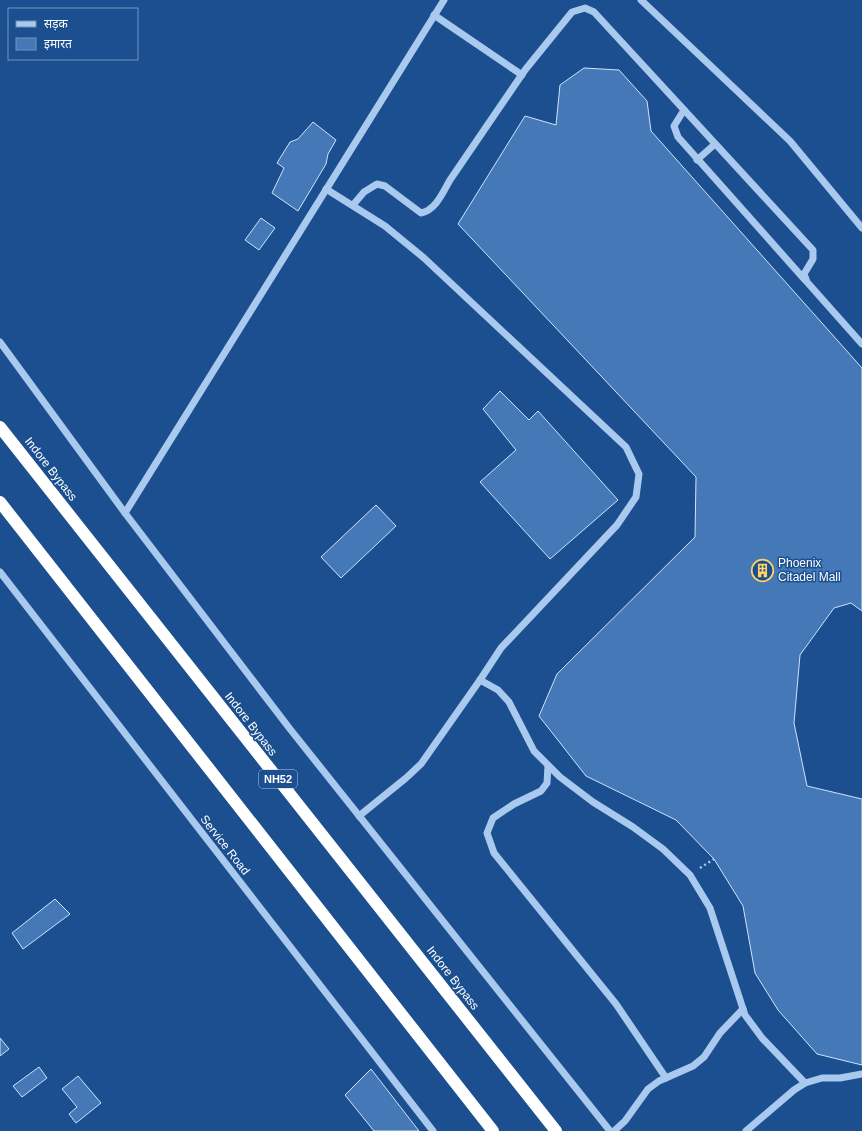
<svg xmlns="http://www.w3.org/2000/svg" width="862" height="1131" viewBox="0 0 862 1131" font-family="Arial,'Noto Sans Devanagari',sans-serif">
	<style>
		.building { fill: #4478b7; stroke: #cfe3fa }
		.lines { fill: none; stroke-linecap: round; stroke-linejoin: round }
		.path { stroke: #a9c9ee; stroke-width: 2.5; stroke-dasharray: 2 3; stroke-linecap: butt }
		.minor { stroke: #a9c9ee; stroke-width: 7 }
		.highway { stroke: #fff; stroke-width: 12 }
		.labels { text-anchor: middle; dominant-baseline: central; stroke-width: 3; stroke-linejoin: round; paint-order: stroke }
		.shield { fill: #1b4f8f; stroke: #bbcadd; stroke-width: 1 }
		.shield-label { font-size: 11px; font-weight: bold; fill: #fff }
		.street-label { font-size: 12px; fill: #fff; stroke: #1b4f8f }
		.poi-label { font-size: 12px; fill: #fff; stroke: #1b4f8f; text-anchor: start }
	</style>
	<rect width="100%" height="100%" fill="#1b4f8f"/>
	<g class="building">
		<polygon points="584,68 619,70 647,101 651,131 862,368 862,611 851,603 834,608 800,655 794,723 807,786 862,799 862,1065 817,1054 778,1010 755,973 743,906 714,859 676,820 586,776 539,716 557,674 695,537 696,477 458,224 525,116 556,125 560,85"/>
		<polygon points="313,122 336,140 328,154 326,164 298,211 272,193 284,168 277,163 290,142 298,139"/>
		<polygon points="261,218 275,228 259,250 245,240"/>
		<polygon points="500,391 529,420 538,411 618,500 550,559 480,482 516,450 483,409"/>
		<polygon points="376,505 396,526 341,578 321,557"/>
		<polygon points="55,899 70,914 23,949 12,933"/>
		<polygon points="0,1038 9,1049 0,1056"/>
		<polygon points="39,1067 47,1078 22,1097 13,1086"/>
		<polygon points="371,1069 419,1131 374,1131 345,1095"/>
		<polygon points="78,1076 101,1103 76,1123 69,1114 77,1107 62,1089"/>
	</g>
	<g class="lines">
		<polyline class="path" points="700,868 714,859"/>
		<g class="minor">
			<polyline points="641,0 790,141 862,228"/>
			<polyline points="434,15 522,75"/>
			<polyline points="684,110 674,126 678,137 805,280"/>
			<polyline points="697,160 715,144"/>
			<polyline points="326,189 385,226 424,258 626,447 639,474 636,497 617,525 501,648 480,680 421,764 406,778 359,816"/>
			<path d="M353,205L364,192L377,184L385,186L421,213C436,210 443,192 450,180L525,70L572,12L585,8L594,12L813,250V259L804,274L807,282L862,344"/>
			<polyline points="0,342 125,513 290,729 610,1131"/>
			<polyline points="125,513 444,0"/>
			<polyline points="0,572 433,1131"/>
			<polyline points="480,680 498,690 509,702 534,751 560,777 593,802 633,827 663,849 690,875 710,908 745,1015 762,1038 805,1083"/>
			<polyline points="548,766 547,783 541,791 514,804 493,818 487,833 494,853 616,1004 666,1078"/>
			<polyline points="614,1131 625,1121 648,1089 659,1081 693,1066 704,1057 720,1033 743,1009"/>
			<polyline points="746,1131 794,1090 805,1083 822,1078 840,1078 862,1074"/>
		</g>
		<g class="highway">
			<polyline points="0,427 556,1131"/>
			<polyline points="0,502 493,1131"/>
		</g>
	</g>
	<defs>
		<symbol id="building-ring" viewBox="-11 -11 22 22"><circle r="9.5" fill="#1b4f8f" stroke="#ffd166" stroke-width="1.5"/><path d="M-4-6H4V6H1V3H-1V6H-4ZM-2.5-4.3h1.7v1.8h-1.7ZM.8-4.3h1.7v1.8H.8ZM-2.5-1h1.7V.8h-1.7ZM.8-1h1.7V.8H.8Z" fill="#ffd166"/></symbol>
	</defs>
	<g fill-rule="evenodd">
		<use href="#building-ring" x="750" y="558" width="25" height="25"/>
	</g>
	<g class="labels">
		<rect class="shield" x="259" y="770" width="38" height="18" rx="3"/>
		<g class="shield-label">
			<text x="278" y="779">NH52</text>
		</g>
		<g class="street-label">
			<text transform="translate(51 469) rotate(52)">Indore Bypass</text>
			<text transform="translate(251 724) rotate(52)">Indore Bypass</text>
			<text transform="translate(225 845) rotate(52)">Service Road</text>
			<text transform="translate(453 978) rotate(52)">Indore Bypass</text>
		</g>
		<g class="poi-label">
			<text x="778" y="563">Phoenix<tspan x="778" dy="14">Citadel Mall</tspan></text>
		</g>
	</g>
	<rect x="8" y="8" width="130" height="52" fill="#1b4f8f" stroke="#7695bc"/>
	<rect x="16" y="21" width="20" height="6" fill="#a9c9ee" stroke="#7695bc"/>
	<text x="44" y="28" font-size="12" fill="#ffffff">सड़क</text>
	<rect x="16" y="38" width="20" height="12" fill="#4478b7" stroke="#7695bc"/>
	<text x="44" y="48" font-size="12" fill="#ffffff">इमारत</text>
</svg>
